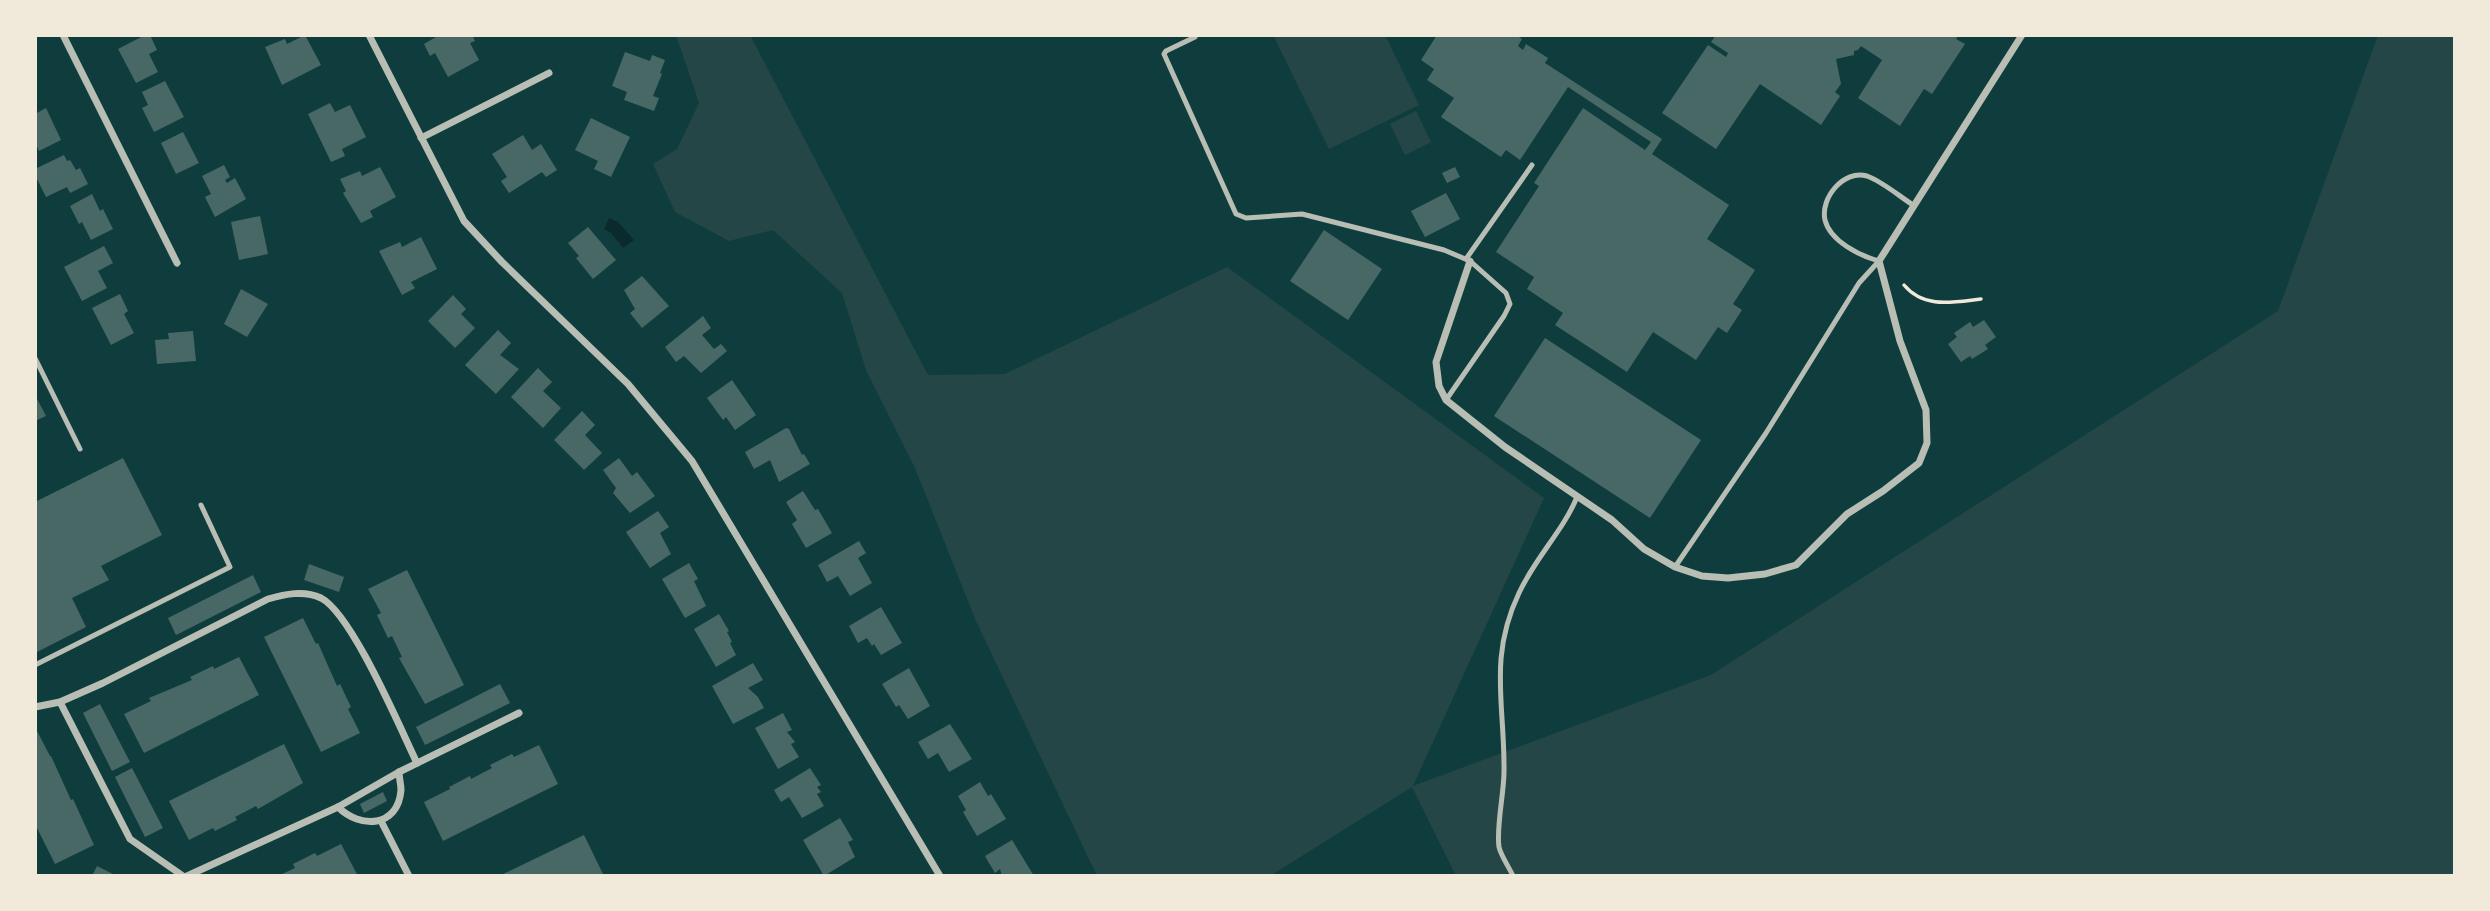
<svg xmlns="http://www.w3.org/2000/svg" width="2490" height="911" viewBox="0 0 2490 911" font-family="'Noto Sans',sans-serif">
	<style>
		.green { fill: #244646 }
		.water { fill: #0a2a2b }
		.building { fill: #486865 }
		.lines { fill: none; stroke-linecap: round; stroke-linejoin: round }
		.path { stroke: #f1e9da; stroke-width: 3.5 }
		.service { stroke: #b8beb3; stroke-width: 5 }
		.minor { stroke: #b8beb3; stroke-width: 7 }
	</style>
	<rect width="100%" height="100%" fill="#0f3d3e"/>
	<g class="green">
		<polygon points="676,35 750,35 928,375 1005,374 1227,267 1544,498 1413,786 1711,675 2278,311 2378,35 2455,35 2455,876 1456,876 1412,787 1270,876 1097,876 976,621 915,468 866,370 842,293 773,230 729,241 675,212 653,164 677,149 699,103"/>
		<polygon points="1273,35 1385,35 1419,105 1329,149"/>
		<polygon points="1416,111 1431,142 1405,155 1390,124"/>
	</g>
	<polygon class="water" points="609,218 618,222 634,240 623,248 611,233 604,229"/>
	<g class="building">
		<polygon points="145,35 150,35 157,50 149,54 158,72 136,83 118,49"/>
		<polygon points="305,35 321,65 282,85 265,47 285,39 287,44"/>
		<polygon points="435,35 472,35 475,41 470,43 479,60 448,77 435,53 430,56 424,44 436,37"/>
		<polygon points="1437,35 1516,35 1522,39 1518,46 1523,50 1526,44 1548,58 1545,63 1662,139 1652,154 1729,205 1707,239 1755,270 1733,304 1742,310 1727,333 1718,327 1696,360 1653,332 1627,372 1555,325 1563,313 1527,289 1534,277 1496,252 1539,186 1534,183 1583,108 1645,150 1651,142 1568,87 1520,160 1506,150 1501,157 1441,117 1454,98 1427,80 1434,69 1421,60"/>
		<polygon points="1716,35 1959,35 1956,39 1965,44 1932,94 1924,89 1900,126 1858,98 1882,60 1861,46 1858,50 1854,51 1854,55 1836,59 1841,84 1835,92 1840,96 1821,125 1760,84 1716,149 1662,113 1708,45 1726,57 1728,53 1711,42"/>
		<polygon points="625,52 650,61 652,55 665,60 660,73 662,74 653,96 659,98 654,111 624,100 627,92 612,86"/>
		<polygon points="165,81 184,117 154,132 142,108 148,105 142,92"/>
		<polygon points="330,103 335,112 350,105 366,137 342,149 345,156 331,162 308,114"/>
		<polygon points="46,108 61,140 39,151 35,142 35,114"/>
		<polygon points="591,118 630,137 611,177 594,169 598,161 575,150"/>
		<polygon points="183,132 199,163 176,174 161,143"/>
		<polygon points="523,135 532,150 541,144 557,170 546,177 542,172 509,193 501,181 507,177 492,154"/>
		<polygon points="64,155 67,161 70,160 76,170 80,168 88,184 70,193 67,187 46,197 35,175 35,169"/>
		<polygon points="224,165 230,177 225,180 227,183 235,178 246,199 215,217 205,197 211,194 202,176"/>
		<polygon points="380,167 396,197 370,211 373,217 361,223 343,193 346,191 340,179 360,171 362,176"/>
		<polygon points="1455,167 1460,177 1447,183 1442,173"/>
		<polygon points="1446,193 1460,219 1425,237 1411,211"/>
		<polygon points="92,194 100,211 103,209 113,229 91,240 82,222 79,224 70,206"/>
		<polygon points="260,216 268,254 239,260 231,222"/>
		<polygon points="588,227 616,260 593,279 576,258 579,256 568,243"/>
		<polygon points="1324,230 1382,269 1348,320 1290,281"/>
		<polygon points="421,237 437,269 411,282 415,288 402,295 379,251 400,242 402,247"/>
		<polygon points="104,246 113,263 98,271 107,288 82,301 64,267"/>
		<polygon points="642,276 669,306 642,328 630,313 635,309 624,290"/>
		<polygon points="241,289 268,304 247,337 224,324"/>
		<polygon points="120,294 128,311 124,314 134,333 111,345 92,308"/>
		<polygon points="453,295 466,309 461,314 475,328 455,348 428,321"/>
		<polygon points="703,316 711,328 702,335 714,349 721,344 727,351 701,373 684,356 676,362 665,347"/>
		<polygon points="1984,320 1996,337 1985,345 1988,349 1972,359 1970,356 1961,362 1948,344 1957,337 1954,333 1970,322 1973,327"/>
		<polygon points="498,330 511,343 500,355 519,369 496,394 465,365"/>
		<polygon points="193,331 196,361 157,364 155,340 169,339 168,333"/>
		<polygon points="1545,338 1701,440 1650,518 1494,416"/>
		<polygon points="538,368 552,382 543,391 561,408 543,428 511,397"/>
		<polygon points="732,380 756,415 735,430 726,417 723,420 707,398"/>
		<polygon points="35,395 46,416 35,421"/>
		<polygon points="582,411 595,425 585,435 602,453 584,470 554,440"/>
		<polygon points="786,428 789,429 802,455 804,454 810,464 779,482 770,460 754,469 745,452"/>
		<polygon points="123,458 162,535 101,566 109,580 72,598 86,627 35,653 35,502"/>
		<polygon points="619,458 632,476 637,472 655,496 630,513 613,493 616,488 603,470"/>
		<polygon points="803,491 815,510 818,509 832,533 806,548 792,524 797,520 786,502"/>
		<polygon points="658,511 669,527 660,533 671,554 650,568 626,532"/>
		<polygon points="859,541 866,553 858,558 872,583 850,596 838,576 827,582 818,565"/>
		<polygon points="689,563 698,579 694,581 706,606 685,618 662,579"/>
		<polygon points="309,564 344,577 339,592 304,580"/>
		<polygon points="407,570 464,685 425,704 399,658 402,657 392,636 388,638 377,615 381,613 368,589"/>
		<polygon points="253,575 261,592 176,635 168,618"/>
		<polygon points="881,607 902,643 881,655 874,644 872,646 867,638 858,643 849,626"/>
		<polygon points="719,614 729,631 727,632 732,642 730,643 736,655 716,667 694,629"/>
		<polygon points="303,618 316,644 318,643 337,686 340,684 351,707 348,709 360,733 321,752 264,637"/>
		<polygon points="239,657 259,695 144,753 124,714 151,701 149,698 192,680 190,677 213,666 214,669"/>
		<polygon points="753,663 763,680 748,688 758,697 764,708 733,724 712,686"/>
		<polygon points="909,668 930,706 908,719 899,705 896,707 882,684"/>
		<polygon points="500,684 510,703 425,745 416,727"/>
		<polygon points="100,704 130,762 112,771 83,713"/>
		<polygon points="783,713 792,730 787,732 795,742 791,744 799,757 778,769 755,728"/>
		<polygon points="950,724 972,759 949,772 938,753 928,759 918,742"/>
		<polygon points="35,727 50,756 51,756 71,800 73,799 94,845 55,864 35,824"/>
		<polygon points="284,744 303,783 258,809 256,806 235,817 237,820 215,831 213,828 189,840 169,801"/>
		<polygon points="539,745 558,784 443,841 424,802 450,789 449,787 470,776 471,779 492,768 490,765 512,754 514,757"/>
		<polygon points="132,768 163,828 145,837 115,777"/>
		<polygon points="810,768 821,785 817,787 821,792 817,794 824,806 802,818 789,797 781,802 774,790"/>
		<polygon points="980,782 988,796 991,794 1006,819 977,836 963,812 966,810 958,796"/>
		<polygon points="383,792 387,801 364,813 360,804"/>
		<polygon points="840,818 853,840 848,842 855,857 824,876 803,840"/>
		<polygon points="584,835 603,874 599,876 499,876"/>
		<polygon points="1012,840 1034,876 1002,876 1000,869 995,873 989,863 985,856"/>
		<polygon points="341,844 358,876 278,876 295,868 293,864 315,853 317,856"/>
		<polygon points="97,866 117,876 92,876"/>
	</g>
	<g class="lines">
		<path class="path" d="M1904,285C1924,309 1953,302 1981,299"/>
		<g class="service">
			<polyline points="1195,37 1166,51 1164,54 1236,214 1246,218 1302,214 1444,250 1470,261 1506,293 1510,304 1504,316 1446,400"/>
			<polyline points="1466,259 1532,165"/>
			<polyline points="35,358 80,449"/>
			<path d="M1675,567L1766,433L1859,283L1879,261C1860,256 1830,241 1825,220C1820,198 1844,169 1867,176C1883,182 1899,196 1913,205"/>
			<polyline points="35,665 230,567 201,505"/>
			<path d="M1513,876C1509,867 1501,856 1499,847C1496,828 1504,793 1504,772C1505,705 1488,658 1519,593C1535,558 1563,531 1577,497"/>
		</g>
		<g class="minor">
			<polyline points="63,35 177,263"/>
			<polyline points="369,35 464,221 502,262 628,384 692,461 940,876"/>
			<polyline points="421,138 549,73"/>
			<polyline points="1470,261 1436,362 1439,386 1446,400 1505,447 1612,520 1644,549 1675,567 1702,576 1728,578 1765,574 1796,565 1847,514 1883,491 1919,463 1927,443 1926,410 1900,341 1879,261 2022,35"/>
			<polyline points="60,702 130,839 183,876"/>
			<path d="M35,707L60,702L103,683L268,599C285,594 304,590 321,598C352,614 400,728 417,763"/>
			<path d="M338,807C360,829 398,828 401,790C401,784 399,778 399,772"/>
			<polyline points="381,821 409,876"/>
			<polyline points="187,876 338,807 399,772 519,713"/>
		</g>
	</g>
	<rect width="2490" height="911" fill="none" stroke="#f1e9da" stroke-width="74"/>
</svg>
